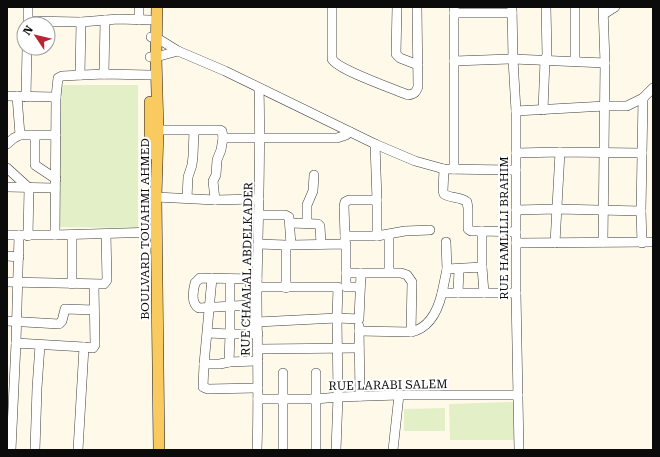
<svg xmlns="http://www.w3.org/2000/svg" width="660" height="457" viewBox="0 0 660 457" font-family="'Roboto Serif',serif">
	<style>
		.pitch { fill: #e3efc6 }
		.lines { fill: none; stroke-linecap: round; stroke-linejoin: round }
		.minor-casing { stroke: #3e3e3e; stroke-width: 10 }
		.major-casing { stroke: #1c1c1c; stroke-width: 12 }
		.minor { stroke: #fff; stroke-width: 9 }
		.major { stroke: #f8ca60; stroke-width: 11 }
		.labels { text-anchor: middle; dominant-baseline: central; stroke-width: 4; stroke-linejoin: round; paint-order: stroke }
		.street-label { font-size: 12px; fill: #0b0b0b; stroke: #fff }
	</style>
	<rect width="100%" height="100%" fill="#fff9e9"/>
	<g class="pitch">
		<polygon points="59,85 138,85 138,228 57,227"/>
		<polygon points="513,402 514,440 450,440 449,404"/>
		<polygon points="445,408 445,431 404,431 404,409"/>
	</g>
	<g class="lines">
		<defs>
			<g id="minor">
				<polyline points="28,7 28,21 81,22"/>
				<path d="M332,7V59C338,70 394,89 408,95C415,94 416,92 418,87L417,7"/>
				<polyline points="397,7 396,54 400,58 418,65"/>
				<polyline points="454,7 454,169"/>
				<polyline points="512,7 513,59 516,111 516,293 519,450"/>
				<polyline points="575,7 575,61"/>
				<polyline points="454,13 512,13"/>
				<polyline points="604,14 615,7"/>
				<polyline points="139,20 139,7"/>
				<polyline points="151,37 157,38 178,51 225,71 375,144 415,161 444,169 516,170"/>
				<polyline points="150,57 156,57 178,51"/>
				<polyline points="454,61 513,59 605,63"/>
				<polyline points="104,74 105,20"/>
				<polyline points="80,75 81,22 118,19 150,20"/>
				<polyline points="7,96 56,97 58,78 62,76 104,74 150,75"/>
				<polyline points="17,96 20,135"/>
				<polyline points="26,97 27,48"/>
				<polyline points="543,110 545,60 547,55 546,7"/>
				<polyline points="516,111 605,106 627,106 643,98 653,88"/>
				<polyline points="158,130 220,130 222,131 223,138 221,150 217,160 216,175 213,181 215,200"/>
				<polyline points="35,136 35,165 56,179"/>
				<polyline points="223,138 337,138 346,135 350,132"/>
				<polyline points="7,144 14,138 20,135 56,135"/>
				<polyline points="375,144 377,200"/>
				<polyline points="516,153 560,152 642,153"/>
				<polyline points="7,168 29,188 28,236"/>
				<path d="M444,169L443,191L444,194C451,199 460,196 467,202L468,208V229L471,231H482"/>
				<polyline points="7,187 55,188"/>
				<polyline points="156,197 215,200 259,199"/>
				<polyline points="187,198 188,177 192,165 193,156 194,131"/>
				<polyline points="516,210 557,209 641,211"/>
				<polyline points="259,215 285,215 289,217 291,245 346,244 346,287 360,287"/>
				<polyline points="307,222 307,205 313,191 314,175"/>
				<polyline points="290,223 318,224 320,226 321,244"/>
				<polyline points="7,235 55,235 157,232"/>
				<polyline points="55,235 56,97"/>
				<polyline points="345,236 344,206 345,202 349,200 377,200 377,236"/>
				<polyline points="345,241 345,236 377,236 405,231 430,230"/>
				<polyline points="446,242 447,269"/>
				<polyline points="603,242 605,63 603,7"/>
				<polyline points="516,243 653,242"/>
				<polyline points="555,243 560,152"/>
				<polyline points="642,243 641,211 643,98"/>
				<polyline points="258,244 286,245 286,288"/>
				<polyline points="7,256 19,257"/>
				<polyline points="482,267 482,231 516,232"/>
				<polyline points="389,272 389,235"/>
				<polyline points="346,273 401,273 407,275 412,282 411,332 359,331"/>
				<polyline points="212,278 204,364 203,387 208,389 258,388"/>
				<polyline points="230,279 230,334 258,334"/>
				<polyline points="250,279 250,334"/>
				<polyline points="7,282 104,284 107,280 106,234"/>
				<polyline points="72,284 72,235"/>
				<polyline points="257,287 338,287 337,318 338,397 336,450"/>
				<polyline points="442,293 447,269 482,267 484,293"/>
				<polyline points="458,293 459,269"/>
				<path d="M250,305L199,308C191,304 193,291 195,283L200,278L257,279"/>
				<polyline points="7,321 59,324 62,321 65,309 94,310"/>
				<polyline points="257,322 337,318 359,319 361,273"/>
				<polyline points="359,326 360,396"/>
				<path d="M411,332C430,328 438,310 442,293H516"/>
				<polyline points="16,343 19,235"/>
				<polyline points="84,347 93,348 95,345 94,285"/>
				<polyline points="258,349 359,348"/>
				<polyline points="229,362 258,361"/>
				<polyline points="204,364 220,364 229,362 230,334 208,333"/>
				<polyline points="316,373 316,449"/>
				<polyline points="258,399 316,399 338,397 399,395 518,395"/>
				<polyline points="283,449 283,373"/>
				<polyline points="11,450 16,343 84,347 78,450"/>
				<polyline points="35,450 37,388 40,345"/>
				<path d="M257,450C259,396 257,343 257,289C258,222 261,155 259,88"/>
				<polyline points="393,450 399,395"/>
			</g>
			<g id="major">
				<polyline points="157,7 156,57 158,130 156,197 159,450"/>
				<polyline points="150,102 150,154"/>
			</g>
		</defs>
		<use href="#minor" class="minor-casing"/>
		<use href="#major" class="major-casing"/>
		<use href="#minor" class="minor"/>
		<use href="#major" class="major"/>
	</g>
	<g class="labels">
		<g class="street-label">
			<text transform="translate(504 228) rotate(-90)">RUE HAMLILLI BRAHIM</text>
			<text transform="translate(145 229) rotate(-90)">BOULVARD TOUAHMI AHMED</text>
			<text transform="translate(247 269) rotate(-89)">RUE CHAALAL ABDELKADER</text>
			<text transform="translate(388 385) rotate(-1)">RUE LARABI SALEM</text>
		</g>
	</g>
	<rect width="660" height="457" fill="none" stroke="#0b0b0b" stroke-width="16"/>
	<g transform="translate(36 36) rotate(305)"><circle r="19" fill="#ffffff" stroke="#9d9d9d"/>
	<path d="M0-3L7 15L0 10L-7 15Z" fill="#b92434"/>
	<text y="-6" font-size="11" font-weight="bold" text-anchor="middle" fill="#0b0b0b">N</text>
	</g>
</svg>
